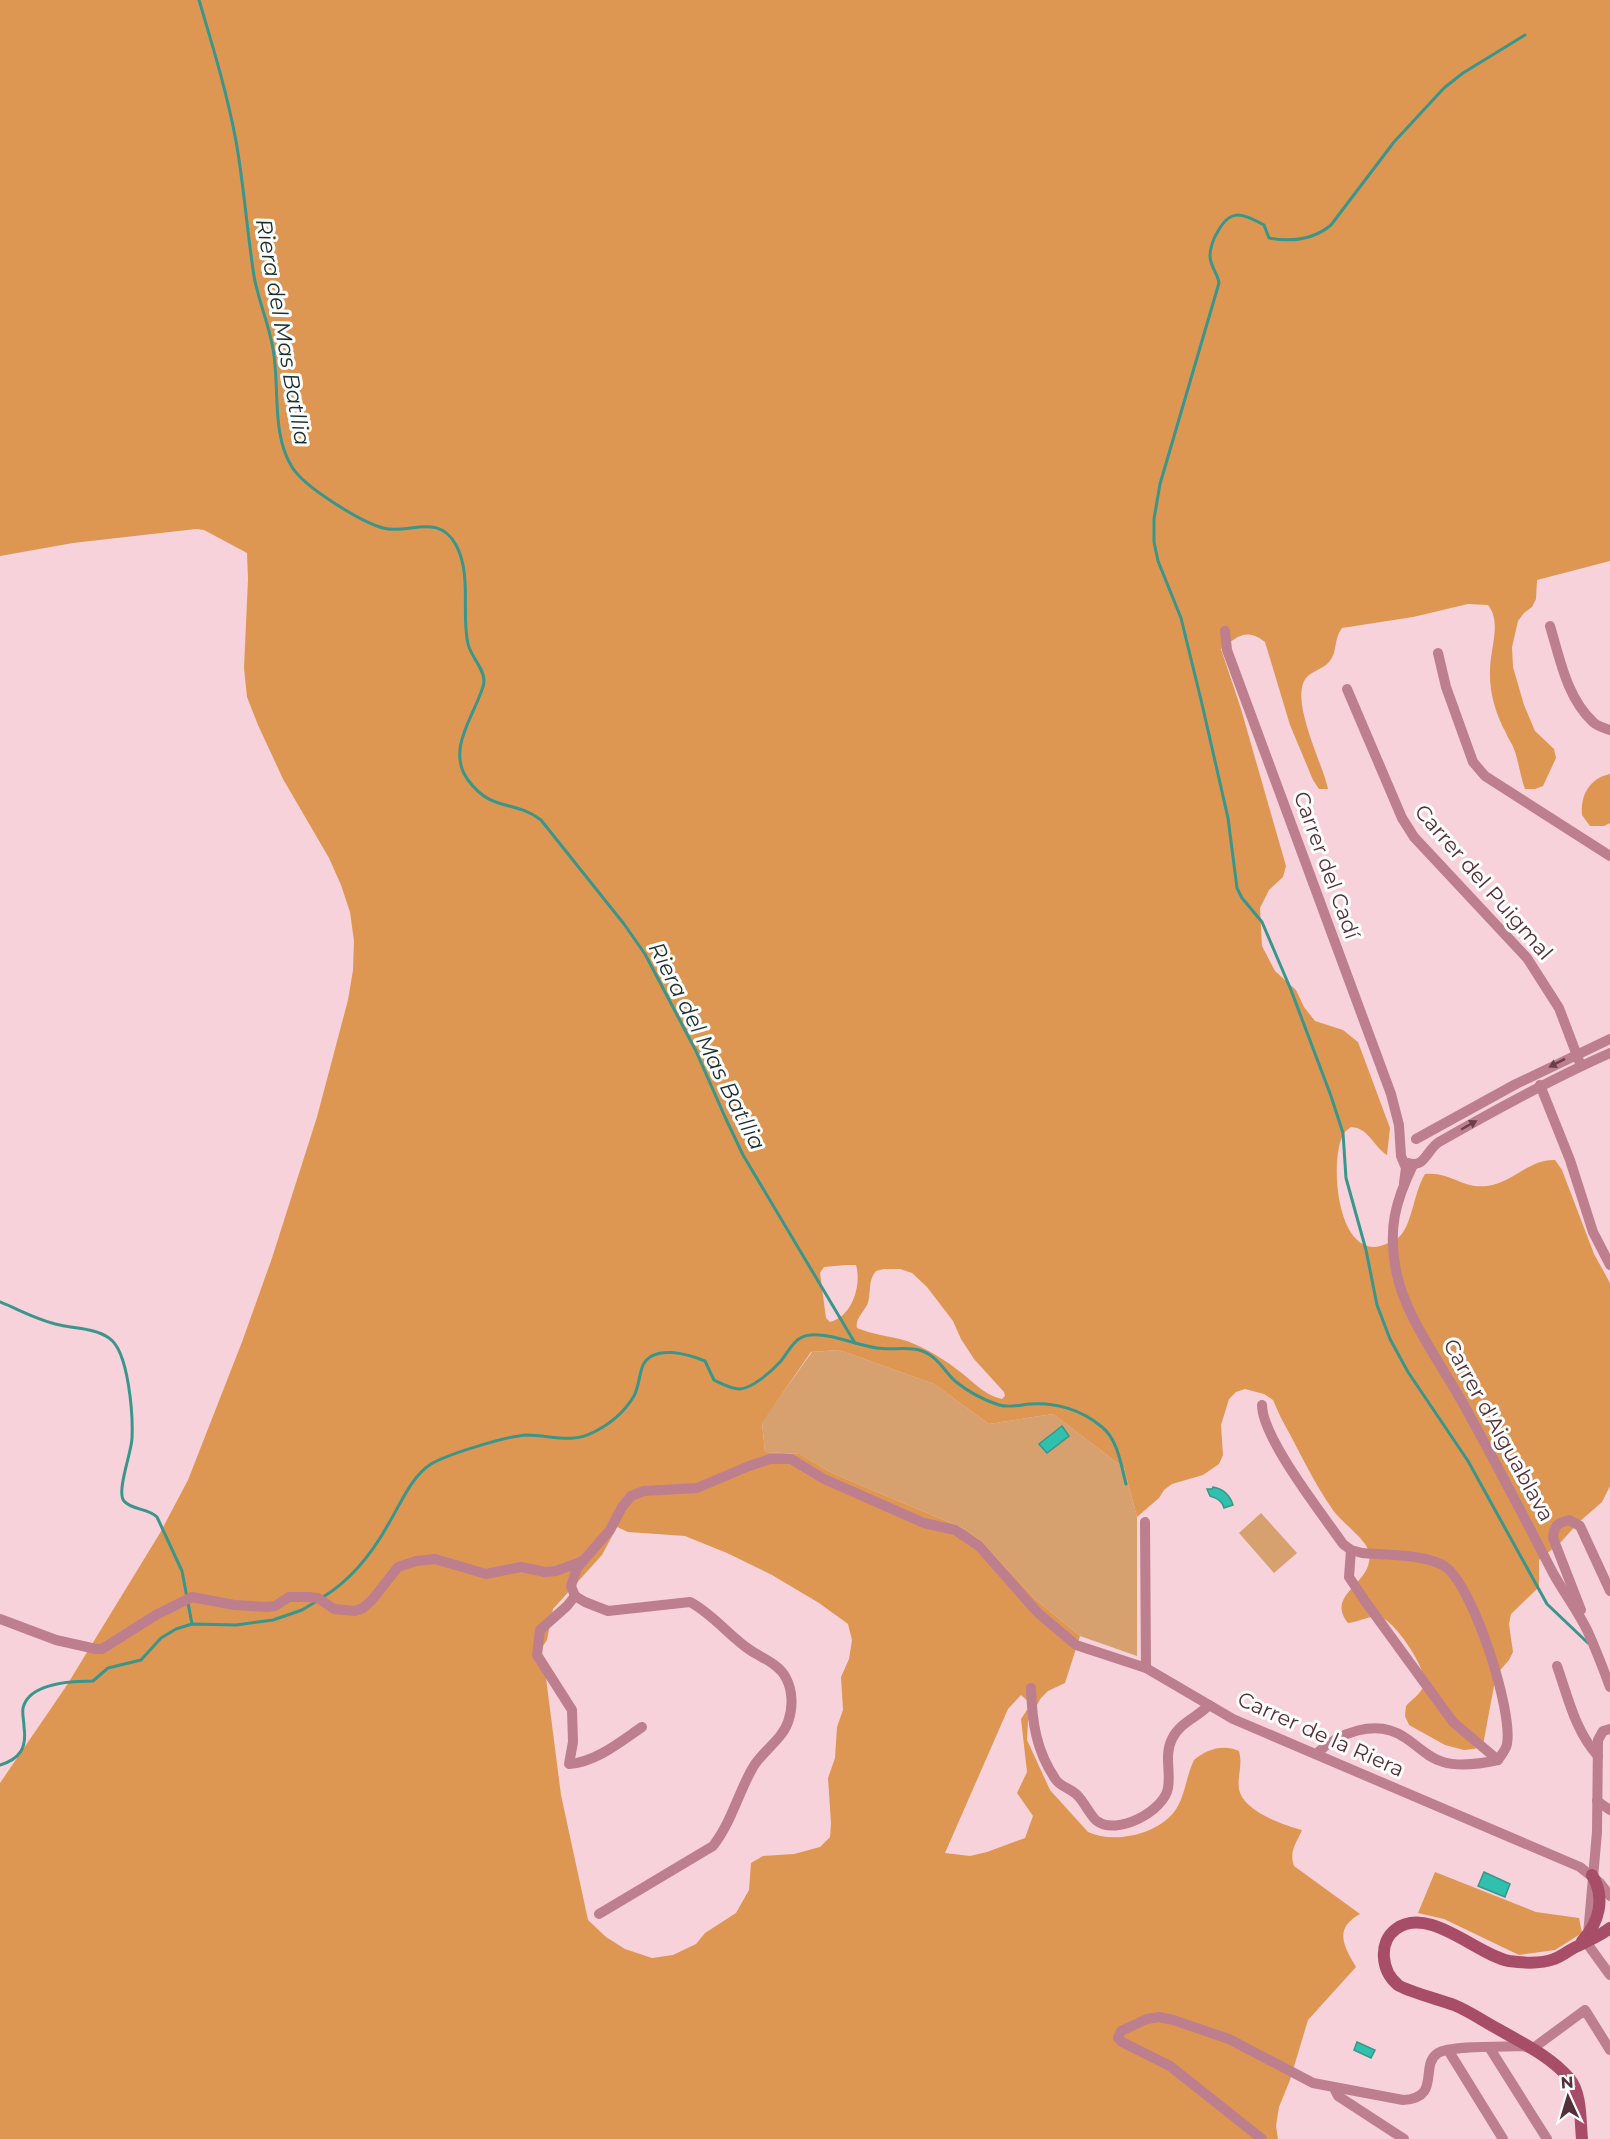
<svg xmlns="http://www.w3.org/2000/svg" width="1610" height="2139" viewBox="0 0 1610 2139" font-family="Montserrat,sans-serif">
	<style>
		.green { fill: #d6a06f }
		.forest { fill: #de9753; fill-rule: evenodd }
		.water { fill: #2fc0ae; stroke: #3a958b; stroke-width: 1.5 }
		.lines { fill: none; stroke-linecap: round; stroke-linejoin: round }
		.stream { stroke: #3a958b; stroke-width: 3 }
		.street { stroke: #bd7e8e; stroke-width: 10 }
		.secondary { stroke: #a74d68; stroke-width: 12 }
		.oneway { fill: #69404b }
		.labels { text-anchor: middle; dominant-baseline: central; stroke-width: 6; stroke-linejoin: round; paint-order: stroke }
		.street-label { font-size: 21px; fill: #54313a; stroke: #fefefe }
		.water-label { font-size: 22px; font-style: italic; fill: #19302d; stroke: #fefefe }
	</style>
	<rect width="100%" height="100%" fill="#f7d2da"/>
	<g class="green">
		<polygon points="839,1350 934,1384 989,1424 1053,1414 1124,1468 1137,1517 1137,1656 1080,1636 1035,1599 981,1541 965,1529 832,1473 800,1454 765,1452 762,1422 812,1352"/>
		<polygon points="1261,1513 1297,1553 1274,1573 1239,1533"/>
	</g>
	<g class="forest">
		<path d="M0,0H1610V561L1537,580L1536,599L1532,607L1524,613L1518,621L1512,647L1513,667L1524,705L1535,731L1554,749L1556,758L1543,786L1535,789H1525C1520,776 1519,762 1514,749C1512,743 1508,739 1506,733C1496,715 1489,692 1490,671C1490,649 1502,622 1488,605L1468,604L1413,617L1342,628C1333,640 1338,652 1329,662C1323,669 1312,671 1306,678C1289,699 1323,764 1328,789H1319L1313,780L1290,725L1265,642C1246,627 1237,637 1221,649L1241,709L1286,866L1283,877L1269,890L1260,908L1262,946L1275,971L1296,990L1304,1007L1315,1021L1343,1030L1358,1042L1390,1128L1387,1155C1373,1146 1369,1128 1351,1127C1348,1129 1346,1131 1344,1133C1328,1159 1337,1266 1386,1244C1390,1242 1396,1240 1399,1237C1412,1226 1414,1191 1425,1174C1450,1171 1462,1189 1487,1186C1512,1183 1529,1159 1555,1160L1562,1170L1594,1254L1610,1283V1486L1602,1502L1578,1523L1561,1542L1539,1560V1587L1511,1614L1509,1624L1513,1652L1509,1660L1496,1675L1483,1745L1474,1749L1464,1750L1445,1745L1409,1725L1405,1716L1406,1706C1411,1700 1421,1694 1424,1685C1428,1669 1394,1620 1380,1617C1370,1615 1358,1622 1348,1623C1324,1593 1375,1584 1369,1552C1366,1539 1341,1522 1333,1510C1313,1482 1298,1448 1281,1418L1273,1400L1264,1394L1245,1389L1236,1392L1229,1399L1221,1425L1223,1455L1219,1464L1203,1475L1172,1484L1164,1490L1159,1498L1137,1517L1124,1468L1053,1414L989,1424L934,1384L839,1350L811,1352L762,1423L765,1452L800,1454L832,1473L965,1529L981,1541L1035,1599L1080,1636L1065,1683L1048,1691L1041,1698L1028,1721L1027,1740L1050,1790L1088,1832C1113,1844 1156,1835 1174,1812C1185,1798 1186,1776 1194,1760C1207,1749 1223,1744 1239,1751C1243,1766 1237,1776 1239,1789C1243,1811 1283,1825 1302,1830C1296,1844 1289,1851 1294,1866L1360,1914C1333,1929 1344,1946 1356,1967L1308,2020L1290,2080L1279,2107L1276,2126L1278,2139H0V1783L67,1685L160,1533L188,1480L242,1342L272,1258L317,1117L348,1000L353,970L354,941L350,912L341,885L329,858L283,779L258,725L247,697L244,668L248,579L247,553L204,530L196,529L73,543L0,556ZM846,1265H856C862,1285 852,1317 830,1322L826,1318L820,1273L824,1267ZM884,1269H900L912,1273L927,1287L953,1321L961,1339L974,1359L1004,1392L1005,1396L1002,1399C987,1396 975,1384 963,1374C947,1361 926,1348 907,1341C890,1336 873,1335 857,1328C855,1319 863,1313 867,1305C872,1294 867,1281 876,1271ZM617,1527L628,1532L685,1536L727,1553L772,1575L819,1603L848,1624L852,1640L849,1659L841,1677L843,1710L837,1727L835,1758L828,1778L831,1823L830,1837L820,1847L794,1854L763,1856L751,1863L749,1890L736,1913L705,1933L696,1944L673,1955L652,1958L625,1949L606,1937L588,1920L561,1795L545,1670L537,1655L547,1640L553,1609L602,1555ZM1021,1695L1031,1704L1021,1719L1027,1772L1017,1793L1033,1816L1025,1838L987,1852L970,1856L945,1853L1008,1709Z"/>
		<path d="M1610,774V823L1604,826H1590L1582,815C1580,795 1590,778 1610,774Z"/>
		<polygon points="1435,1872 1536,1912 1579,1918 1582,1933 1555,1950 1519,1955 1444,1919 1418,1913"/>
	</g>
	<g class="water">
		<polygon points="1062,1426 1069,1436 1047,1453 1039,1444"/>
		<path d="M1213,1487C1223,1489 1230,1495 1233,1505L1224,1508C1223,1501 1217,1498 1210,1496L1207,1489H1212Z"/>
		<polygon points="1484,1872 1510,1884 1505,1897 1478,1886"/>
		<polygon points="1357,2042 1375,2050 1371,2058 1354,2050"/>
	</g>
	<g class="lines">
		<g class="stream">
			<path d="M199,0C213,47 227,93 236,141C244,186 247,231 254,276C258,300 269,324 273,349C280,387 271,433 292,467C304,487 361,522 383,528C409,535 438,512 456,545C472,574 461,613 468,644C471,657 484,668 484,681C484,687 480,694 478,700C467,726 449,754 468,780C492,813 514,799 541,820L624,924L645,954L696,1051L725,1117L743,1155L855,1343"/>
			<path d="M1525,35L1463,73L1444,88L1394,142L1331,225C1313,240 1291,242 1269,238L1264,225C1241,213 1230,208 1217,233C1213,239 1210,249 1210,256C1210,266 1218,274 1219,283L1160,484L1154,519V542L1158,561L1181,618L1202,704L1228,818L1237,888L1242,898L1262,922L1291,990L1331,1096L1343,1133L1346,1178L1366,1250L1377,1305L1390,1339L1408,1372L1468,1461L1547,1604L1588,1643"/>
			<path d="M0,1302C20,1310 39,1321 60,1325C76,1329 95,1328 109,1338C129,1351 133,1416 132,1438C132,1451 116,1492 124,1501C131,1510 148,1508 157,1517L182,1571L192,1624"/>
			<path d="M323,1597C351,1580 373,1552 389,1523C401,1503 411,1477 431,1464C448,1454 507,1436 527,1435C550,1435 572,1444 594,1432C610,1424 625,1411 634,1396C639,1386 639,1375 643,1365C654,1344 688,1354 705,1361L714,1380C722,1384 731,1389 740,1389C753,1388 772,1371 781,1361C789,1351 795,1336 810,1335C832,1333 855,1345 877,1348C894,1351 914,1344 930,1355C940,1361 946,1373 955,1381C967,1391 984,1400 999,1405C1009,1408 1020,1405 1030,1404C1056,1402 1082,1410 1102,1427C1118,1440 1121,1465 1126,1484"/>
			<path d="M0,1765C20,1759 27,1748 24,1727C24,1721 22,1714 23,1708C29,1683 73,1681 93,1681L108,1668L141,1660L161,1638L176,1629L192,1624L236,1625L273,1620L302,1610L317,1601"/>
		</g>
		<g class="street">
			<path d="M1550,626C1560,659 1567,698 1593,722C1597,726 1604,728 1610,730"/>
			<polyline points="1225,631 1227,650 1391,1094 1399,1125 1401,1156 1406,1168 1404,1183"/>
			<polyline points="1438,653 1446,687 1473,762 1485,776 1610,856"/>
			<polyline points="1347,689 1402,818 1414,837 1527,958 1559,1008 1581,1066"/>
			<polyline points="1540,1085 1570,1160 1593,1232 1610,1265"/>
			<polyline points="1416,1139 1516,1084 1610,1039"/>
			<path d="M1408,1163C1425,1169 1427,1149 1439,1142C1495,1110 1551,1079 1610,1053"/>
			<path d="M1413,1165C1395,1202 1388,1229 1396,1270C1404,1315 1439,1360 1461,1400C1493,1457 1523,1515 1553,1573C1564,1593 1578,1611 1588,1632C1596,1650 1603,1668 1610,1687"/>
			<path d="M1262,1405C1262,1438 1323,1515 1343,1544L1351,1550L1362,1553C1385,1555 1430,1554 1447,1568C1474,1590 1513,1710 1507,1744C1506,1750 1501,1755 1498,1760C1480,1764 1460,1767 1443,1762C1428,1758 1417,1745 1404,1737C1376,1718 1338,1733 1316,1754"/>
			<polyline points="1145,1522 1146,1668"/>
			<polyline points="1351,1550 1349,1577 1365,1601 1453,1722 1498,1760"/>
			<polyline points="575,1596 571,1586 577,1568 610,1530 622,1507 631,1496 644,1491 697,1488 749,1466 770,1459 791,1459 824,1479 924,1523 955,1530 979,1546 1038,1613 1076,1645 1146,1668 1233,1719 1580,1867 1600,1883 1610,1896"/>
			<path d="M575,1596L585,1602L608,1611L690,1602C713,1614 729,1636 750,1650C762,1658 779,1664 786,1678C793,1691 793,1708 788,1722C782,1740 761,1752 752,1769C738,1794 731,1823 713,1846L599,1914"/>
			<path d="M575,1596L567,1606L540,1630L537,1655L572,1710L573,1742L569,1764C596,1762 620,1742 642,1727"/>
			<path d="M1581,1610L1553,1538C1554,1526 1557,1523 1569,1520L1580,1526L1610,1591"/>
			<polyline points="0,1619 56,1640 96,1649 102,1649 156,1615 192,1597 234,1605 267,1607 275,1606 289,1597 308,1597 318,1598 334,1609 355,1611 363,1608 372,1600 398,1567 416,1561 435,1559 486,1574 521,1567 545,1572 556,1571 583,1561"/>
			<path d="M1557,1666C1568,1697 1575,1731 1598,1756"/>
			<path d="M1031,1688C1032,1722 1036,1751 1056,1780C1061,1787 1072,1789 1078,1796C1084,1802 1092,1818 1097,1821C1117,1836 1164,1811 1168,1788C1171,1772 1164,1755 1172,1739C1179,1723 1198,1717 1209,1705"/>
			<polyline points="1597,1801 1610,1810"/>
			<polyline points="1588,1935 1597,1832 1598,1740 1603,1731 1610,1729"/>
			<polyline points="1586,1942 1610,1975"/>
			<polyline points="1489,2047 1547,2139"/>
			<polyline points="1448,2050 1503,2139"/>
			<polyline points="1334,2088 1338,2096 1404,2139"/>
			<path d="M1262,2139L1170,2066L1122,2042L1118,2038L1121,2031L1147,2019L1159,2017L1173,2020L1229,2039L1313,2083L1403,2100C1442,2098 1419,2065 1438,2053C1451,2045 1506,2047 1523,2046L1532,2049L1585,2010L1610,2050"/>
		</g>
		<g class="secondary">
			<path d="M1582,1941C1599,1923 1606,1898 1592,1875"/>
			<path d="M1582,2139C1580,2120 1582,2093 1569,2078C1550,2056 1522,2043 1498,2029C1483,2021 1469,2011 1454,2005C1441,2000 1406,1991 1398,1985C1381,1971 1378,1942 1396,1929C1429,1905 1477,1955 1509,1961C1523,1963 1541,1964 1554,1959C1563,1956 1570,1949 1578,1946C1589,1940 1600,1936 1610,1928"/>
		</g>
	</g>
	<defs><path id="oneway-solid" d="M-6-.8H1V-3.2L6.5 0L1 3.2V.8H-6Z" transform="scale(1.5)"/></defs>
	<g class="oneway">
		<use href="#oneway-solid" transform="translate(1557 1063) rotate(153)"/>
		<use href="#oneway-solid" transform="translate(1469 1125) rotate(-30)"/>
	</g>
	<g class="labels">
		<g class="street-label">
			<text transform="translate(1327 865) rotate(70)">Carrer del Cadí</text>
			<text transform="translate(1484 882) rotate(49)">Carrer del Puigmal</text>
			<text transform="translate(1499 1430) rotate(61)">Carrer d'Aiguablava</text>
			<text transform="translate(1321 1734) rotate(24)">Carrer de la Riera</text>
		</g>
		<g class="water-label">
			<text transform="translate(283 332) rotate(80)">Riera del Mas Batllia</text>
			<text transform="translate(707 1046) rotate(63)">Riera del Mas Batllia</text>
		</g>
	</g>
	<g transform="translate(1568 2097) rotate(356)" stroke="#fefefe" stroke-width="4.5" paint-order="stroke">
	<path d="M0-4.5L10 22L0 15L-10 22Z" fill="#54313a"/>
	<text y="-9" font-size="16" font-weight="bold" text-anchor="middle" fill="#54313a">N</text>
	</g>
</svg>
